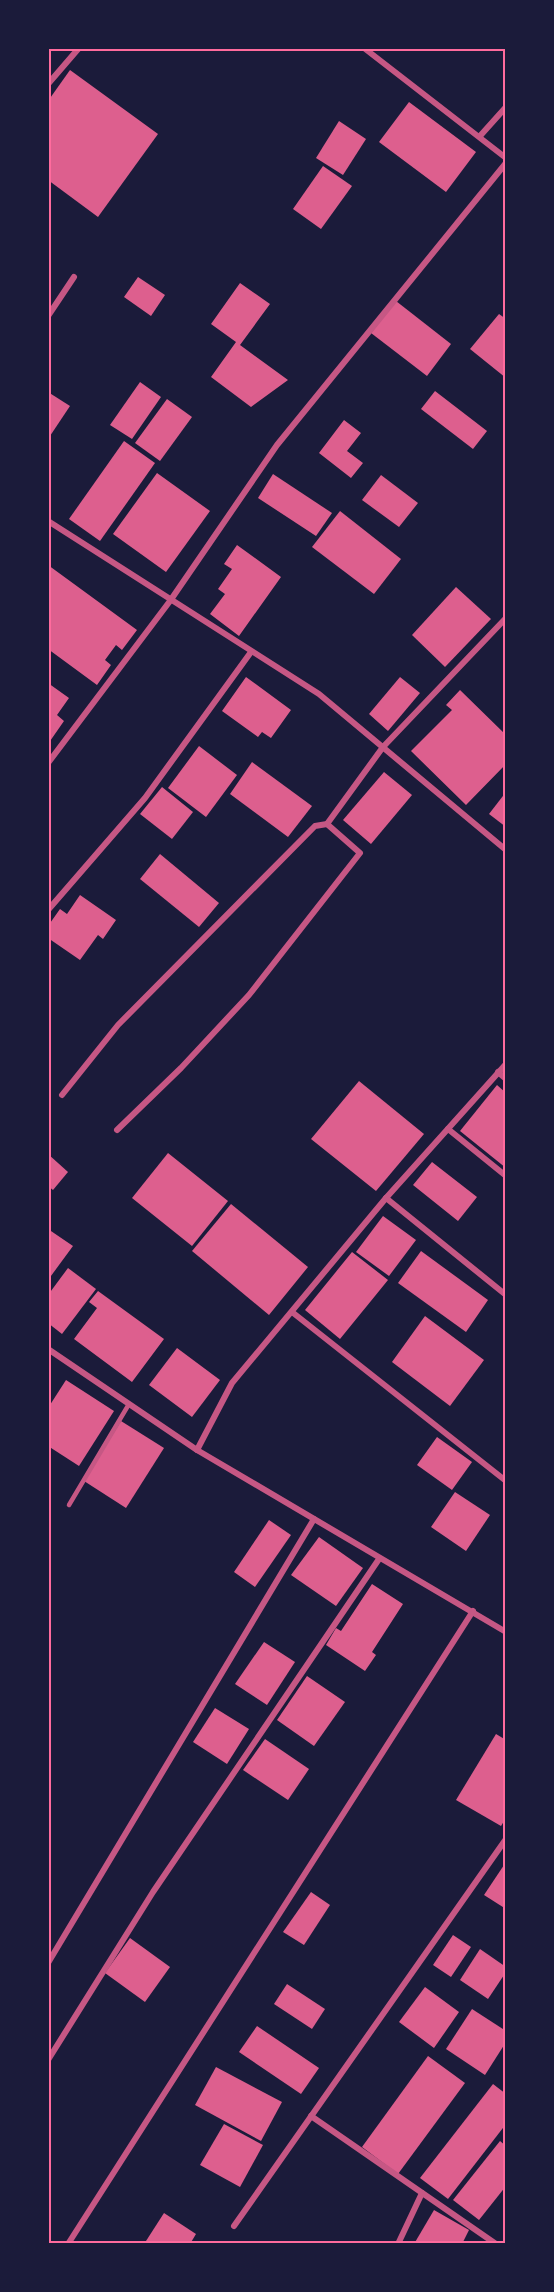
<svg xmlns="http://www.w3.org/2000/svg" width="554" height="2292" viewBox="0 0 554 2292" font-family="Quicksand,sans-serif">
	<style>
		.building { fill: #dd5f8e }
		.lines { fill: none; stroke-linecap: round; stroke-linejoin: round }
		.service { stroke: #c65784; stroke-width: 4.5 }
		.minor { stroke: #c65784; stroke-width: 6 }
		.neatline { fill: none; stroke: #ff6b9d; stroke-width: 2 }
	</style>
	<rect width="100%" height="100%" fill="#1b1b3a"/>
	<g class="building">
		<polygon points="70,70 158,134 98,217 48,180 48,101"/>
		<polygon points="409,102 476,152 446,192 379,142"/>
		<polygon points="339,121 366,139 343,175 316,158"/>
		<polygon points="323,166 352,186 321,229 293,209"/>
		<polygon points="138,277 165,295 151,316 124,297"/>
		<polygon points="240,283 270,304 240,345 288,380 251,407 211,377 236,342 211,324"/>
		<polygon points="396,301 451,344 427,376 371,333"/>
		<polygon points="499,314 506,319 506,378 470,349"/>
		<polygon points="140,382 161,397 132,439 110,425"/>
		<polygon points="435,391 487,431 473,449 421,409"/>
		<polygon points="48,392 70,406 48,439"/>
		<polygon points="167,399 192,417 160,461 135,443"/>
		<polygon points="344,420 361,433 347,451 363,463 351,478 319,453"/>
		<polygon points="124,441 155,463 100,541 69,519"/>
		<polygon points="157,473 210,511 166,572 113,534"/>
		<polygon points="273,474 332,513 316,536 258,498"/>
		<polygon points="381,475 418,503 399,527 362,500"/>
		<polygon points="340,511 401,559 374,594 312,547"/>
		<polygon points="237,545 281,577 239,636 210,614 225,594 218,589 232,569 224,564"/>
		<polygon points="48,565 137,630 122,650 116,645 105,660 111,665 97,685 48,649"/>
		<polygon points="456,587 491,619 445,667 412,635"/>
		<polygon points="246,677 291,710 271,738 262,732 258,737 222,711"/>
		<polygon points="400,677 420,693 388,731 369,714"/>
		<polygon points="48,683 69,698 57,715 64,721 48,744"/>
		<polygon points="460,690 506,735 506,764 466,805 411,751 452,710 446,705"/>
		<polygon points="199,746 237,775 206,817 168,788"/>
		<polygon points="252,762 312,806 288,837 230,794"/>
		<polygon points="384,772 412,795 371,844 343,820"/>
		<polygon points="162,787 193,812 172,839 140,814"/>
		<polygon points="506,792 506,827 489,814"/>
		<polygon points="160,854 219,903 199,927 140,879"/>
		<polygon points="80,895 116,920 103,939 98,935 80,960 48,938 48,926 60,909 67,914"/>
		<polygon points="359,1081 424,1134 376,1191 311,1139"/>
		<polygon points="497,1085 506,1093 506,1168 460,1131"/>
		<polygon points="168,1153 228,1201 192,1246 132,1198"/>
		<polygon points="48,1154 68,1172 53,1190 48,1186"/>
		<polygon points="432,1162 477,1197 458,1221 413,1185"/>
		<polygon points="231,1204 308,1267 269,1315 192,1251"/>
		<polygon points="383,1216 416,1240 389,1276 356,1252"/>
		<polygon points="48,1229 73,1246 48,1280"/>
		<polygon points="421,1251 488,1300 466,1332 398,1283"/>
		<polygon points="352,1252 388,1280 340,1339 305,1310"/>
		<polygon points="68,1268 96,1289 62,1334 48,1323 48,1295"/>
		<polygon points="98,1291 164,1339 132,1382 74,1339 97,1308 89,1302"/>
		<polygon points="425,1316 484,1360 450,1406 392,1362"/>
		<polygon points="177,1348 220,1380 192,1417 149,1385"/>
		<polygon points="66,1380 114,1411 79,1466 48,1446 48,1408"/>
		<polygon points="121,1421 164,1448 126,1508 84,1481"/>
		<polygon points="437,1437 472,1462 452,1490 417,1465"/>
		<polygon points="455,1492 490,1515 466,1551 431,1527"/>
		<polygon points="269,1520 291,1535 255,1587 234,1572"/>
		<polygon points="319,1537 363,1568 336,1606 291,1575"/>
		<polygon points="372,1584 403,1604 372,1652 376,1655 365,1671 326,1645 336,1628 341,1631"/>
		<polygon points="264,1642 295,1662 267,1705 235,1684"/>
		<polygon points="307,1676 345,1702 314,1746 277,1720"/>
		<polygon points="215,1708 249,1729 227,1764 193,1742"/>
		<polygon points="496,1734 506,1740 506,1818 501,1826 456,1800"/>
		<polygon points="265,1739 309,1769 288,1800 243,1770"/>
		<polygon points="506,1862 506,1909 484,1895"/>
		<polygon points="311,1892 330,1905 304,1945 283,1932"/>
		<polygon points="453,1935 471,1947 451,1977 433,1965"/>
		<polygon points="130,1938 170,1967 145,2002 105,1973"/>
		<polygon points="480,1949 506,1967 506,1972 488,1999 460,1980"/>
		<polygon points="287,1984 325,2009 312,2029 274,2004"/>
		<polygon points="425,1987 459,2012 434,2048 399,2022"/>
		<polygon points="472,2009 506,2031 506,2042 485,2075 446,2049"/>
		<polygon points="257,2026 319,2068 301,2094 239,2052"/>
		<polygon points="428,2056 465,2083 398,2174 362,2147"/>
		<polygon points="216,2067 282,2102 261,2141 195,2105"/>
		<polygon points="493,2084 506,2094 506,2124 448,2199 420,2178"/>
		<polygon points="224,2124 263,2145 240,2187 200,2165"/>
		<polygon points="500,2141 506,2146 506,2186 479,2220 453,2200"/>
		<polygon points="434,2210 469,2230 462,2244 414,2244"/>
		<polygon points="164,2213 196,2234 190,2244 150,2244 146,2241"/>
	</g>
	<g class="lines">
		<polyline class="service" points="69,1505 129,1404"/>
		<g class="minor">
			<polyline points="364,48 506,158"/>
			<polyline points="48,84 79,48"/>
			<polyline points="480,136 506,107"/>
			<polyline points="48,316 74,277"/>
			<polyline points="48,521 319,694 506,850"/>
			<polyline points="48,763 170,601 277,445 506,163"/>
			<polyline points="48,910 145,798 251,652"/>
			<polyline points="498,1072 506,1079"/>
			<polyline points="62,1095 118,1025 315,826 327,824 383,747 506,618"/>
			<polyline points="448,1129 506,1176"/>
			<polyline points="117,1130 181,1068 249,995 360,853 327,824"/>
			<polyline points="386,1198 506,1295"/>
			<polyline points="292,1312 506,1481"/>
			<polyline points="48,1349 197,1450 506,1632"/>
			<polyline points="197,1450 232,1383 386,1198 506,1064"/>
			<polyline points="48,1963 314,1519"/>
			<polyline points="48,2060 153,1892 379,1559"/>
			<polyline points="311,2116 496,2244"/>
			<polyline points="234,2226 506,1839"/>
			<polyline points="68,2244 473,1611"/>
			<polyline points="398,2244 422,2193"/>
		</g>
	</g>
	<rect width="554" height="2292" fill="none" stroke="#1b1b3a" stroke-width="99"/>
	<rect x="50" y="50" width="454" height="2192" class="neatline"/>
</svg>
